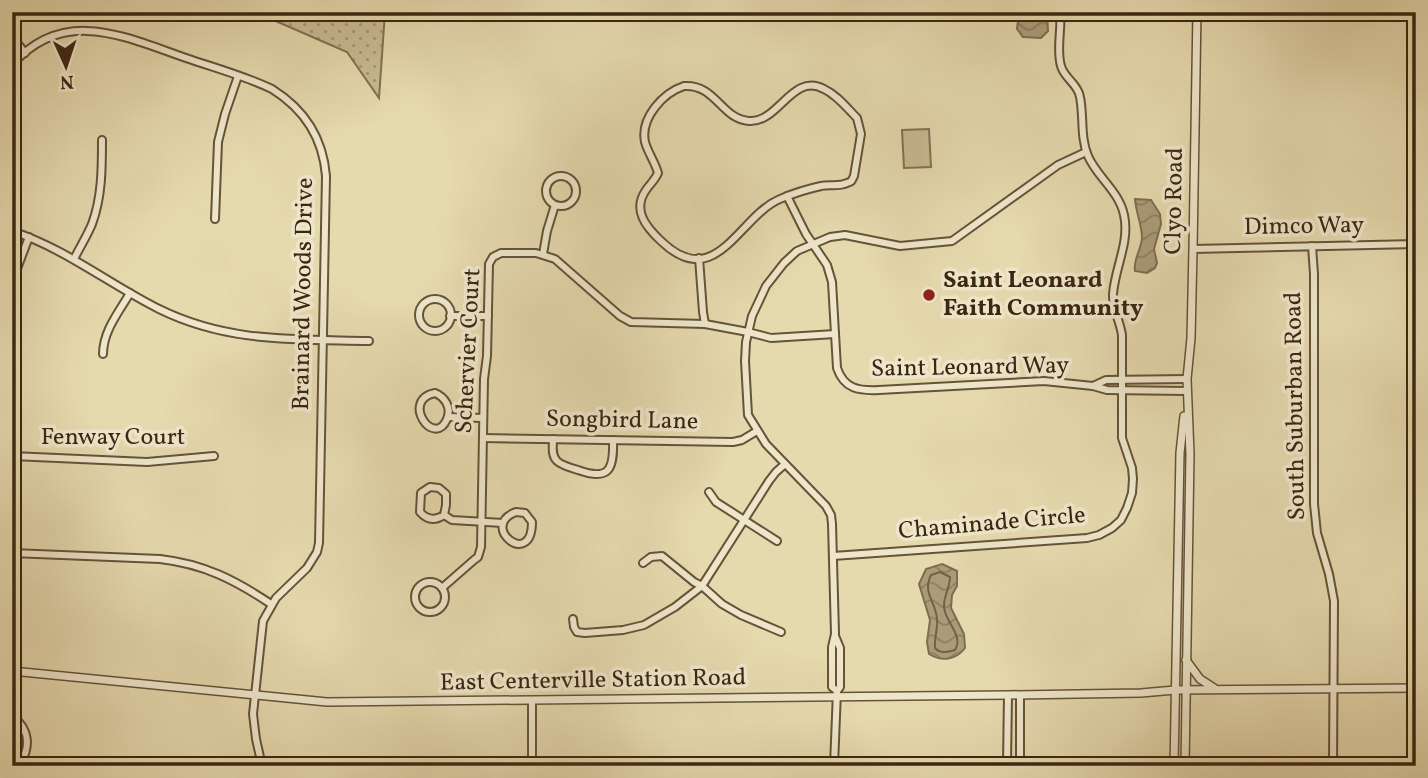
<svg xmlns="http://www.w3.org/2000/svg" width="1428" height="778" viewBox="0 0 1428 778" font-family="Vollkorn,serif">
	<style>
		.park { fill: url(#park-dots); stroke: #827052; stroke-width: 2 }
		.garden { fill: #c8bb93; stroke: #827052; stroke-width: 2 }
		.water { fill: url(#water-waves); stroke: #7e6d4f; stroke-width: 2 }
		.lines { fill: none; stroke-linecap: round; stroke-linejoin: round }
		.shore { stroke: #736145; stroke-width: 2 }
		.minor-casing { stroke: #665338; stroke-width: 10 }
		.tertiary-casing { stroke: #665338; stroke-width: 10 }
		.minor { stroke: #eee6ca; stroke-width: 6 }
		.tertiary { stroke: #eee6ca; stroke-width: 7 }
		.poi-dot { fill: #8f2418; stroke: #eee6ca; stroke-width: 2.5 }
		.labels { text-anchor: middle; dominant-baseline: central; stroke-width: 7; stroke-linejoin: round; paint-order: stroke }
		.street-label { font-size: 24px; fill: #3b2611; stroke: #eee6ca }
		.poi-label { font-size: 24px; font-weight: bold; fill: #3b2611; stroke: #eee6ca; text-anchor: start }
	</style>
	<defs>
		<pattern id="park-dots" width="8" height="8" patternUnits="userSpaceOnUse" patternTransform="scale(1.75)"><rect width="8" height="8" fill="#c8bb93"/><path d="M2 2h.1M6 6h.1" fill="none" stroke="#a49877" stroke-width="1.8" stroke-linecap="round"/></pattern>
		<pattern id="water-waves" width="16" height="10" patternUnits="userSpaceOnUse" patternTransform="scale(1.75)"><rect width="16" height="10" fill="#ab9c79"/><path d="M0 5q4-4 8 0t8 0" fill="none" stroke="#8c7f62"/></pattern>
	</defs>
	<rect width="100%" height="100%" fill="#e5d9ae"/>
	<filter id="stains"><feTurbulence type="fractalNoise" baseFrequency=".00286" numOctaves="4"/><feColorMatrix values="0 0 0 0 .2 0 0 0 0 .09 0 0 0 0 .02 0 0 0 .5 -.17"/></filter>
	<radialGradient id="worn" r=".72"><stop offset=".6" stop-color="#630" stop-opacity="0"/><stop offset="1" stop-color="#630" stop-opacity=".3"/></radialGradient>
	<polygon class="park" points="255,12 385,12 379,98 347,52"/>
	<polygon class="garden" points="929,129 931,167 904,168 902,130"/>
	<g class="water">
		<polygon points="1019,12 1047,12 1048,31 1041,38 1023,37 1017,29"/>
		<path d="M1135,199L1151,200L1160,214L1161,224L1154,249L1157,263L1155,268L1147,273L1135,271C1133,260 1141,250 1142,238C1142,225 1136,213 1135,199Z"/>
		<path d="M942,564L957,571V586L952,595L951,608L964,634L965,648C956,660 942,662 929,654L927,642L930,620L919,584L926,569Z"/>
	</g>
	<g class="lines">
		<path class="shore" d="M940,572L950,577C950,589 941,600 945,612C949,625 963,637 955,650C948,652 940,654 935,648C934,638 938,629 937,619C936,602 922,593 931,575Z"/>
		<defs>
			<g id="minor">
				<polyline points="1060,16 1094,15 1126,17 1131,12"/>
				<polyline points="12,36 25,53"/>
				<path d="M12,65C64,6 125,37 186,58C215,68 245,76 272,89C304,109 323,138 326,176L319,543L317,552L307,568L276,598L263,621L253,714L256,739L262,766"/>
				<path d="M684,86C716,84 721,119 749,121C779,123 792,72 824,89C837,95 847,108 857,118L861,134L854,176C851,181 853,181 847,183C839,187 829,184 821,186C807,189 792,194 780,199C739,216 716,294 661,241C646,227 632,210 646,190C650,184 655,180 658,173C655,162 648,153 645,142C640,118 663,93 684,86Z"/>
				<circle cx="561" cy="191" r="15"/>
				<path d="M787,196L806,234L827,265L832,282L837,368C844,389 859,391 879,390L1044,381L1093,386L1107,390L1187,391"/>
				<polyline points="215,219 218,142 225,114 238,76"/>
				<path d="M12,231C66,249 109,284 159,309C228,343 294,339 369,341"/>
				<polyline points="1312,246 1314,274 1314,504 1317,533 1329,574 1334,601 1333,766"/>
				<polyline points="1193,249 1416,244"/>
				<polyline points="543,254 547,231 555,205"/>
				<polyline points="699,258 703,312 705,324"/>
				<path d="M74,259C80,247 87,236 92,224C102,197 102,168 102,140"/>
				<polyline points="12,282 29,237"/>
				<circle cx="435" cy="315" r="16"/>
				<polyline points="450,316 488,316"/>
				<path d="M103,354C103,331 119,312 130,293"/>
				<polyline points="1093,386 1106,380 1187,379"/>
				<path d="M435,393C445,397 452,408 447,419C434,449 400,400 435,393Z"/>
				<polyline points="448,417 483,418"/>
				<polyline points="483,438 733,442 742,440 757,431"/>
				<path d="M553,439C553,446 551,455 557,461C561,465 571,468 578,470C609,481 614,470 613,440"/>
				<polyline points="12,456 147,462 214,456"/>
				<path d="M430,487L439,488L446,494V505L444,515C435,521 427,520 420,512L421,493Z"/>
				<polyline points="709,492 716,502 777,541"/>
				<path d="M516,512L525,513L532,522C532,570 478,526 516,512Z"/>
				<polyline points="444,515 452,520 503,523"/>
				<path d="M12,553L160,559C204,564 235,580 271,604"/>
				<path d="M833,556L1087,538L1099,535L1112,528L1121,520L1127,508L1132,493L1133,479L1132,468L1122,438V335C1120,321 1112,308 1113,294C1115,267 1130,242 1124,215C1119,191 1097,177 1088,156C1080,137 1084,117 1080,97C1078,84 1064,78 1061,66C1056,49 1062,30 1060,12"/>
				<polyline points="643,563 651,557 662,556 694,582 702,586 722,604 741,615 781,632"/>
				<circle cx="430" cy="597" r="15"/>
				<polyline points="442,588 474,560 478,557 481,547 484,379 487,356 489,264 493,257 501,253 536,253 555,259 620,316 631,322 705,324 748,332 771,338 835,334"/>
				<polyline points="573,619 574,627 577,632 585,633 623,630 644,625 675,607 702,586 769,481 776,472 785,464"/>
				<polyline points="837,691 832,687 832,647 835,634 832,524 831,515 826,506 766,444 748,415 745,361 746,342 752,316 766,286 784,263 797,251 830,237 845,235 900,246 952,241 1058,165 1086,152"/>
				<polyline points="1020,695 1020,764"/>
				<polyline points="532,700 532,766"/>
				<path d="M12,716C30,729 31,747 19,766"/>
				<polyline points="1007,764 1008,695"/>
				<polyline points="834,766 837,691 840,687 840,648 835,636"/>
				<polyline points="966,766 1020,764 1029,766"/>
			</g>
			<g id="tertiary">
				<polyline points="1186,660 1200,679 1214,688"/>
				<polyline points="12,671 327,702 1008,695 1141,693 1175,690 1416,688"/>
				<polyline points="1174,766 1180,453 1184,416"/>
				<polyline points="1185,766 1190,454 1187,379 1191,338 1193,249 1197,12"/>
			</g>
		</defs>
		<use href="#minor" class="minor-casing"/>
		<use href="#tertiary" class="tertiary-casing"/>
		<use href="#minor" class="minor"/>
		<use href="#tertiary" class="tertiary"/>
	</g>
	<circle class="poi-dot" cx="929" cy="295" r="7"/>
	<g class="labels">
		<g class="street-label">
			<text transform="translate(1175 201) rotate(-89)">Clyo Road</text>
			<text transform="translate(1304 227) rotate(-1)">Dimco Way</text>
			<text transform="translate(304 294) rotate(-89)">Brainard Woods Drive</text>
			<text transform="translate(469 351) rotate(-87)">Schervier Court</text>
			<text transform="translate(970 368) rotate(-1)">Saint Leonard Way</text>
			<text transform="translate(1296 406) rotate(-91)">South Suburban Road</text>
			<text transform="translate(622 421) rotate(1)">Songbird Lane</text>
			<text x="113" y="438">Fenway Court</text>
			<text transform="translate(992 524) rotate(-5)">Chaminade Circle</text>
			<text transform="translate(593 681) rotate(-1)">East Centerville Station Road</text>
		</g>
		<g class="poi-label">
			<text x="943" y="281">Saint Leonard<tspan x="943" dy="28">Faith Community</tspan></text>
		</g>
	</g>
	<rect width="1428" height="778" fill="none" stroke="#e5d9ae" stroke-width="42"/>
	<rect x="14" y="14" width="1400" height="750" fill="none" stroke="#3b2611" stroke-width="3.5"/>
	<rect x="21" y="21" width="1386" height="736" fill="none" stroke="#3b2611" stroke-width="2"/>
	<g transform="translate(66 66) rotate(177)" stroke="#eee6ca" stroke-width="5" paint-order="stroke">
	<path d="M0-5L12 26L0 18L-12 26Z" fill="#3b2611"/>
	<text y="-10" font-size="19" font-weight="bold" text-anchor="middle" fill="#3b2611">N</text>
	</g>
	<rect width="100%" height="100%" filter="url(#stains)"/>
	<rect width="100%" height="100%" fill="url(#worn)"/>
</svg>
